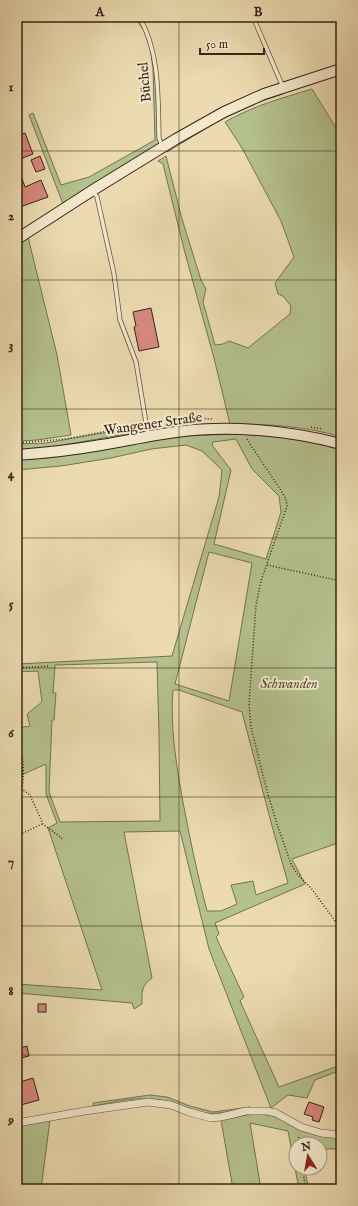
<svg xmlns="http://www.w3.org/2000/svg" width="358" height="1206" viewBox="0 0 358 1206" font-family="'IM FELL English',serif">
	<style>
		.green { fill: #b4c18e; stroke: #757254; fill-rule: evenodd }
		.building { fill: #d8897f; stroke: #36241b }
		.lines { fill: none; stroke-linecap: round; stroke-linejoin: round }
		.service-casing { stroke: #645240; stroke-width: 5 }
		.minor-casing { stroke: #645240; stroke-width: 8 }
		.secondary-casing { stroke: #36241b; stroke-width: 12 }
		.path { stroke: #36241b; stroke-width: 1.5; stroke-dasharray: 1 2; stroke-linecap: butt }
		.service { stroke: #f3e8cc; stroke-width: 3.5 }
		.minor { stroke: #f3e8cc; stroke-width: 7 }
		.secondary { stroke: #f3e8cc; stroke-width: 10 }
		.grid { fill: none; stroke: #36241b; stroke-width: 1; stroke-opacity: 0.55 }
		.labels { text-anchor: middle; dominant-baseline: central; stroke-width: 4; stroke-linejoin: round; paint-order: stroke }
		.street-label { font-size: 14px; fill: #36241b; stroke: #f3e8cc }
		.park-label { font-size: 14px; font-style: italic; fill: #564b38; stroke: #f3e8cc }
		.neatline { fill: none; stroke: #36241b; stroke-width: 1.5 }
		.grid-label { font-size: 13px; text-anchor: middle; font-weight: bold; fill: #36241b }
	</style>
	<rect width="100%" height="100%" fill="#ecdbb1"/>
	<filter id="stains"><feTurbulence type="fractalNoise" baseFrequency=".005" numOctaves="4"/><feColorMatrix values="0 0 0 0 .2 0 0 0 0 .09 0 0 0 0 .02 0 0 0 .5 -.17"/></filter>
	<radialGradient id="worn" r=".72"><stop offset=".6" stop-color="#630" stop-opacity="0"/><stop offset="1" stop-color="#630" stop-opacity=".3"/></radialGradient>
	<g class="green">
		<polygon points="135,17 139,17 141,20 155,61 161,144 63,204 29,115 33,113 61,185 89,177 155,140 153,68 150,48 144,31"/>
		<path d="M312,89L341,136V437C306,426 267,424 230,424L214,358L185,253L163,164L158,161L166,156L182,219L201,280L206,289L203,302L215,345L223,344L229,341L248,348L290,314L291,306L283,296L278,294L275,283L294,257L281,221L242,148L225,122C253,106 282,98 312,89Z"/>
		<polygon points="284,92 283,94 256,103 218,121 167,152 166,150 196,132 255,101"/>
		<polygon points="28,237 57,355 71,435 37,440 17,441 17,243"/>
		<polygon points="143,426 144,431 57,446 17,450 17,444 46,443"/>
		<path d="M235,434C271,435 306,440 341,450V842L292,859L305,884L215,923L219,934L216,937L244,997L240,1001L279,1087L341,1065V1070L315,1080L307,1098L288,1095L271,1108L209,949L180,831L124,832L152,978C141,986 142,991 142,1004L134,1009L132,1003L17,993V984L102,990L48,828L57,823L46,794V764L17,777V728L30,726L27,714L42,702L38,671L17,672V664L172,656L219,497L222,470L202,451L186,445L151,449L111,458L61,466L17,470V460L46,458L88,452L146,441L186,436ZM236,439L252,469L279,496L281,512L266,559L214,544L231,470L212,445L213,442ZM209,552L252,563L229,701L175,684ZM157,662L159,733L160,821L60,822L49,792L52,720H54L56,693H53L55,665ZM173,690H179L242,712L272,826L288,883L256,895L253,881L231,885L237,904L221,911H207C197,873 189,835 182,797C176,762 170,726 173,690Z"/>
		<path d="M150,1095L167,1097L190,1106L213,1112L250,1107C235,1110 218,1116 202,1112C188,1109 175,1102 160,1100C138,1096 115,1102 93,1106V1103Z"/>
		<polygon points="260,1114 274,1116 288,1122 305,1132 331,1137 341,1137 341,1149 320,1149 320,1144 296,1144 296,1168 304,1168 309,1189 299,1189 288,1131 250,1123 261,1189 233,1189 221,1120 247,1115"/>
		<polygon points="50,1120 41,1189 17,1189 17,1127"/>
	</g>
	<g class="building">
		<polygon points="25,133 33,154 20,159 18,155 17,156 17,143 21,142 19,135"/>
		<polygon points="40,156 45,169 36,172 31,160"/>
		<polygon points="18,167 25,187 41,180 48,197 17,208"/>
		<polygon points="151,308 159,347 139,351 134,327 136,326 133,312"/>
		<rect x="38" y="1004" width="8" height="8"/>
		<polygon points="27,1046 29,1056 17,1059 17,1049"/>
		<polygon points="33,1078 39,1100 17,1106 17,1083"/>
		<polygon points="309,1102 324,1107 319,1122 312,1120 313,1117 304,1114"/>
	</g>
	<g class="lines">
		<defs>
			<g id="service">
				<path d="M139,17C160,51 158,99 159,138L162,146"/>
				<polyline points="253,17 283,87"/>
				<polyline points="93,191 97,197 114,274 120,320 136,362 148,435"/>
			</g>
			<polyline id="minor" points="17,1123 85,1111 148,1102 171,1105 189,1112 211,1118 221,1117 246,1111 267,1111 276,1113 301,1127 321,1133 341,1135"/>
			<g id="secondary">
				<polyline points="17,239 93,190 176,139 224,112 264,94 341,69"/>
				<path d="M17,455C45,453 73,450 101,445C126,441 151,435 176,432C229,425 289,430 341,444"/>
			</g>
		</defs>
		<use href="#service" class="service-casing"/>
		<use href="#minor" class="minor-casing"/>
		<use href="#secondary" class="secondary-casing"/>
		<g class="path">
			<polyline points="151,423 191,418 213,419"/>
			<polyline points="311,427 323,429"/>
			<polyline points="247,439 250,444 280,489 286,499 287,506 261,581 256,605 249,704 251,727 267,791 277,824 291,864 298,875 311,888 341,929"/>
			<polyline points="17,443 65,439 140,425"/>
			<polyline points="267,565 341,581"/>
			<polyline points="17,668 49,666"/>
			<path d="M17,745L20,747C24,760 24,776 22,789L30,795L43,824L64,840"/>
			<polyline points="17,836 42,824"/>
			<polyline points="298,1144 299,1135"/>
			<polyline points="302,1168 306,1189"/>
		</g>
		<use href="#service" class="service"/>
		<use href="#minor" class="minor"/>
		<use href="#secondary" class="secondary"/>
	</g>
	<path class="grid" d="M179,17V1189M17,151H341M17,280H341M17,409H341M17,538H341M17,668H341M17,797H341M17,926H341M17,1055H341"/>
	<g class="labels">
		<g class="street-label">
			<text transform="translate(145 82) rotate(-95)">Büchel</text>
			<text transform="translate(153 424) rotate(-8)">Wangener Straße</text>
		</g>
		<g class="park-label">
			<text x="289" y="684">Schwanden</text>
		</g>
	</g>
	<rect width="358" height="1206" fill="none" stroke="#ecdbb1" stroke-width="44"/>
	<g transform="translate(308 1156) rotate(349)"><circle r="19" fill="#f3e8cc" stroke="#a79a85"/>
	<path d="M0-3L7 15L0 10L-7 15Z" fill="#8f2418"/>
	<text y="-6" font-size="11" font-weight="bold" text-anchor="middle" fill="#36241b">N</text>
	</g>
	<path d="M200 48v6h64v-6" fill="none" stroke="#36241b" stroke-width="2"/>
	<text x="206" y="48" font-size="12" fill="#36241b" stroke="#f3e8cc" stroke-width="3" paint-order="stroke">50 m</text>
	<rect x="22" y="22" width="314" height="1162" class="neatline"/>
	<g class="grid-label">
		<text x="100" y="16">A</text>
		<text x="258" y="16">B</text>
		<text x="11" y="91">1</text>
		<text x="11" y="220">2</text>
		<text x="11" y="349">3</text>
		<text x="11" y="478">4</text>
		<text x="11" y="608">5</text>
		<text x="11" y="737">6</text>
		<text x="11" y="866">7</text>
		<text x="11" y="995">8</text>
		<text x="11" y="1124">9</text>
	</g>
	<rect width="100%" height="100%" filter="url(#stains)"/>
	<rect width="100%" height="100%" fill="url(#worn)"/>
</svg>
